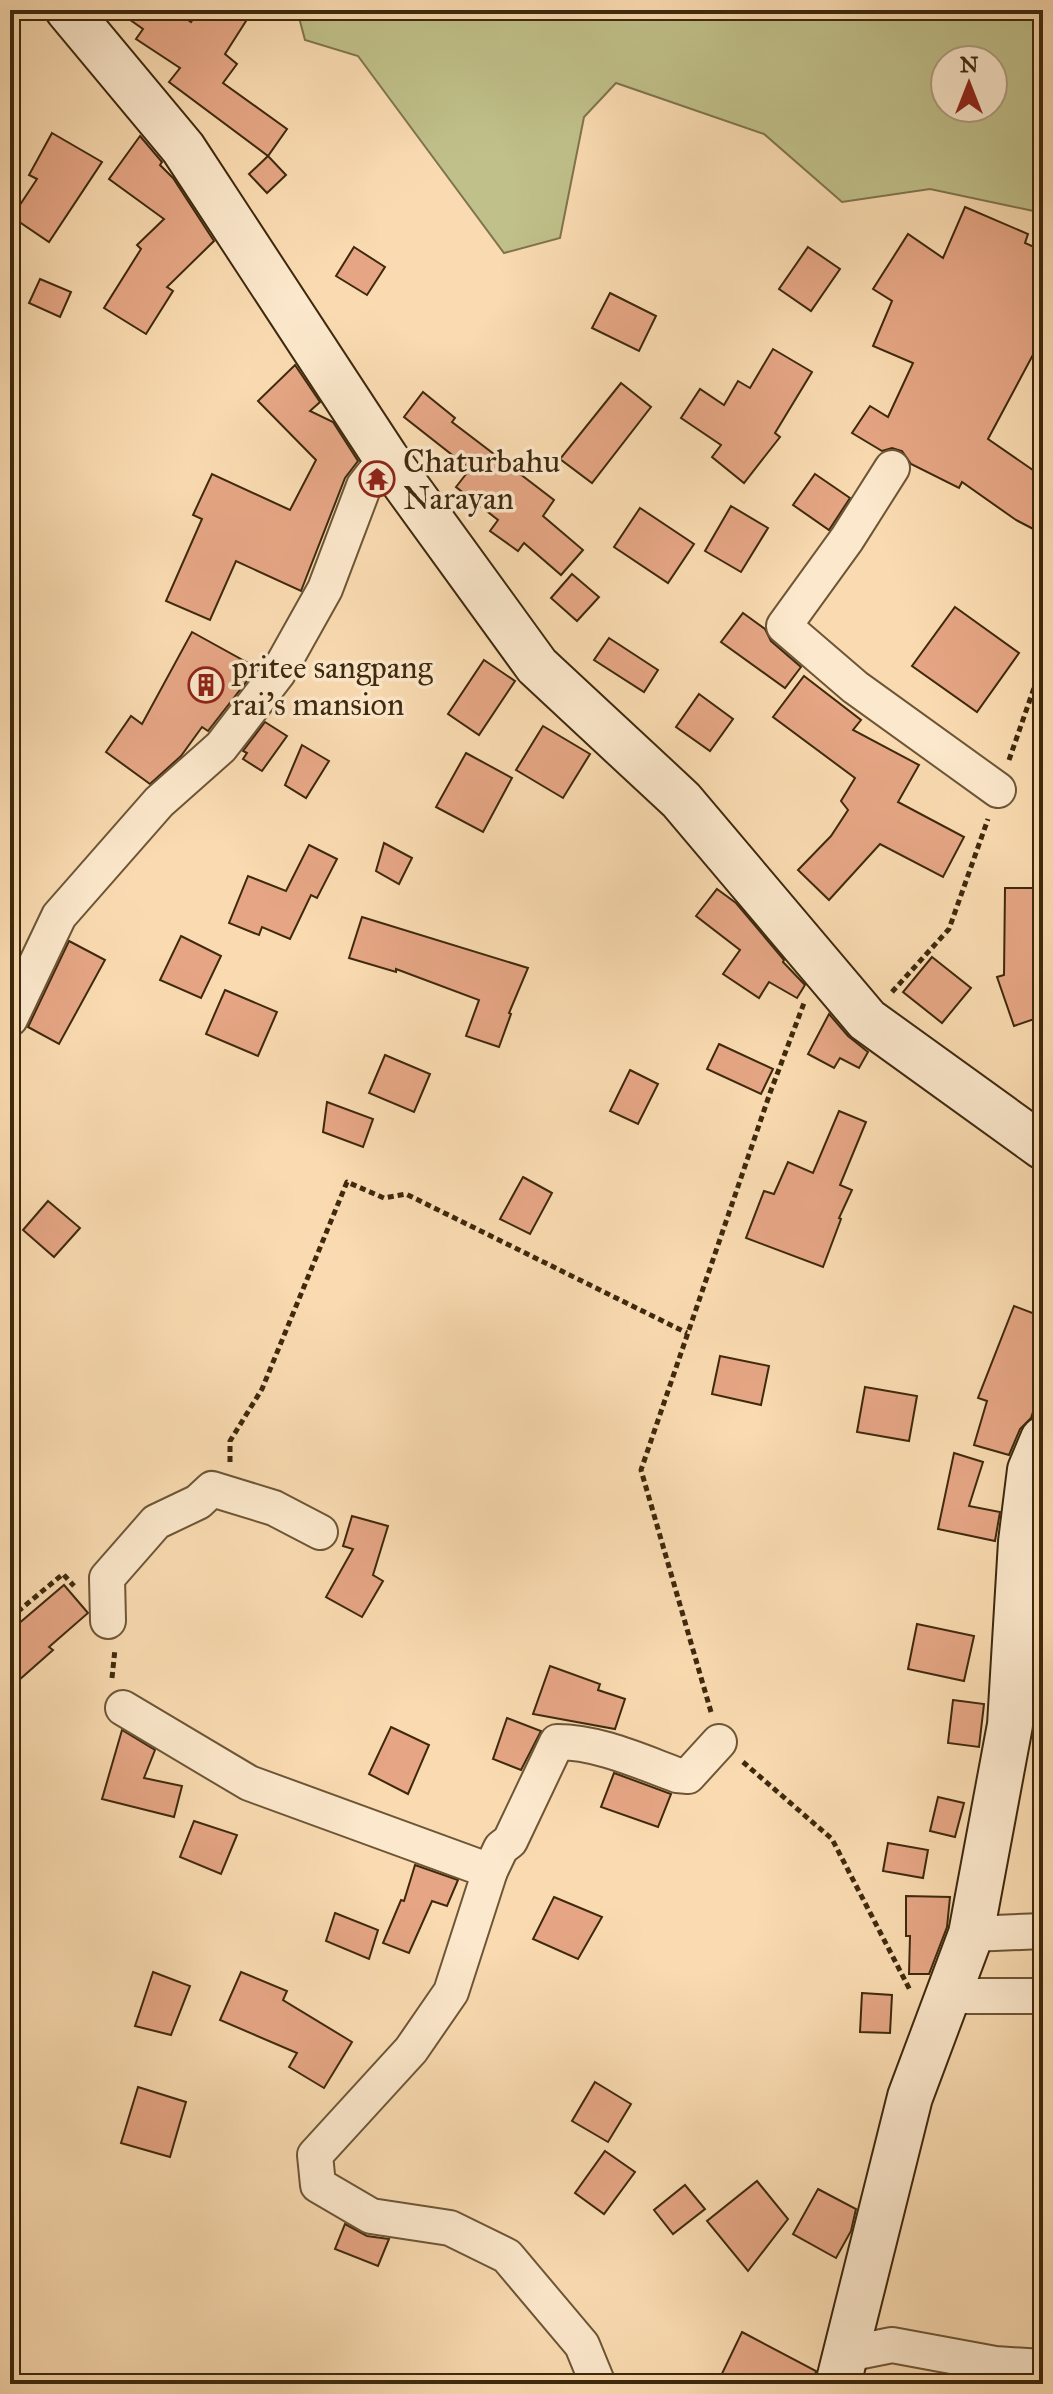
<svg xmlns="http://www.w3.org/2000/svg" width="1053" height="2394" viewBox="0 0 1053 2394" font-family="'IM FELL Great Primer',serif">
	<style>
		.green { fill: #c0c08a; stroke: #7f744c; stroke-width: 2; fill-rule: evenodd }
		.building { fill: #e6a685; stroke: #3e290d; stroke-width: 2 }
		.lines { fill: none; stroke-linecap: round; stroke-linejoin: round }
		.street-casing { stroke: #6d5636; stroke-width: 38 }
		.secondary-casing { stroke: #3e290d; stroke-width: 48 }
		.path { stroke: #3e290d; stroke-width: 5; stroke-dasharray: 6 4; stroke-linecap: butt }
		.street { stroke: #fce8cc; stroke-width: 34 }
		.secondary { stroke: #fce8cc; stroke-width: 44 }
		.labels { text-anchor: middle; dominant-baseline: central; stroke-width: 7; stroke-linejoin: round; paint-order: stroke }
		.poi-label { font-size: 32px; fill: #3e290d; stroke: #fce8cc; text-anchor: start }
	</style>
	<rect width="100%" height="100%" fill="#fadbb1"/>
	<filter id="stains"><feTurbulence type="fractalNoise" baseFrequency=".0025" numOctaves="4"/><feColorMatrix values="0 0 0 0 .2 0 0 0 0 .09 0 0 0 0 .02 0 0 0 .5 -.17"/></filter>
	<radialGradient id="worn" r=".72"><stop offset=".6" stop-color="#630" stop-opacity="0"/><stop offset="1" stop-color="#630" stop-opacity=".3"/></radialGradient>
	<path class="green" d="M297,10H1043V213L930,189L842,202L764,134L616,83L584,117L560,238L504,253L358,56L305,40ZM945,60H993V108H945Z"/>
	<g class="building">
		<polygon points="116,10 174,10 191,22 199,10 253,10 225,54 237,64 223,83 287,129 268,156 169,82 180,68 136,39 143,29"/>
		<polygon points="52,133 102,162 49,242 12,217 37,179 29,175"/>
		<polygon points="140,136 162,162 160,165 173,178 214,241 167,287 173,291 146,334 104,308 141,249 137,245 164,219 109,179"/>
		<polygon points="268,156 286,175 267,193 249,174"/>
		<polygon points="965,207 1028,234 1025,243 1043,251 1043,336 988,439 1043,477 1043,534 1016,520 962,482 959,488 911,464 902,451 892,448 882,451 852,433 870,406 888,417 913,363 873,346 892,301 873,289 908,234 943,258"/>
		<polygon points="354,247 385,267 367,295 336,276"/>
		<polygon points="808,247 840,269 811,311 779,289"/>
		<polygon points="40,279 71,292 60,317 29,303"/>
		<polygon points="610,293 656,316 639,351 592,328"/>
		<polygon points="773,349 812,372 775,433 780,437 744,483 712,457 721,445 681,418 700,389 724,405 738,381 750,388"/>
		<polygon points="295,365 320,402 310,411 333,422 358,461 345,478 301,591 236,561 210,620 166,601 202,519 193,515 212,474 290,510 316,460 258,401"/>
		<polygon points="621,383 651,407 592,483 560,459"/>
		<polygon points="423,392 455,418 452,422 554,500 543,516 583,550 561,575 524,543 518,551 490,531 498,520 456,487 470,469 404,417"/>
		<polygon points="815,474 850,498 829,530 793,505"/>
		<polygon points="731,506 768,528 741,572 705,551"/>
		<polygon points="640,508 694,544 668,583 614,547"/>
		<polygon points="572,574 599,597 577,621 551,598"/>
		<polygon points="955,607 1019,653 977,712 912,666"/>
		<polygon points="743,613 765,629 771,641 801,667 785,688 721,642"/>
		<polygon points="192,632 257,668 208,731 202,727 181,756 150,784 106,752 131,716 142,724"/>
		<polygon points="609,638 658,670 644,692 594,660"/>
		<polygon points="484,660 515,681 479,735 448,714"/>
		<polygon points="804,676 861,720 853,730 919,765 898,802 964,837 943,877 880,844 829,900 798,870 831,836 848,810 841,801 855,778 773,717"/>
		<polygon points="699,694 733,719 710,751 676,727"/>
		<polygon points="265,722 287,736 262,771 243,759 247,753 243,751"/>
		<polygon points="543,726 590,754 563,798 516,770"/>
		<polygon points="302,745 329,761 306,798 285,785"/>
		<polygon points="466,753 512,778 483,832 436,807"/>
		<polygon points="384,843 412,858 399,884 376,871"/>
		<polygon points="309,845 337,859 317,898 311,895 290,939 262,927 259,935 229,923 248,876 286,891"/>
		<polygon points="1005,888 1043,888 1043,1016 1014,1026 997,977 1004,975"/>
		<polygon points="717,889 736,903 784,960 783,962 805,985 797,998 769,982 759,998 723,974 740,950 696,916"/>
		<polygon points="362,917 528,968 509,1013 511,1014 499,1047 466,1036 479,1000 396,969 396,972 349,958"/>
		<polygon points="181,936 221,956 201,998 160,980"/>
		<polygon points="69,941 105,960 59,1044 28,1027"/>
		<polygon points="932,957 971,988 942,1023 903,992"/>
		<polygon points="225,990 277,1012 258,1056 206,1034"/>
		<polygon points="829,1014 848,1036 868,1052 859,1068 840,1058 834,1068 808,1054"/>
		<polygon points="719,1044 773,1069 761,1094 707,1069"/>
		<polygon points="385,1055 430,1074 414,1112 369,1093"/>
		<polygon points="630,1070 658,1084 638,1124 610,1111"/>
		<polygon points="327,1102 373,1119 363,1147 323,1132"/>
		<polygon points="839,1111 866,1122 840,1185 852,1190 839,1218 841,1219 823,1267 746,1238 764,1191 774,1194 788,1162 813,1173"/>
		<polygon points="523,1177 552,1193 530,1234 500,1219"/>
		<polygon points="48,1201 80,1228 54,1257 23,1230"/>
		<polygon points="1014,1306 1043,1317 1043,1382 1031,1418 1020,1429 1009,1455 974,1445 987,1401 978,1398"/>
		<polygon points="720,1356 769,1366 761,1405 712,1394"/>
		<polygon points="865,1387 917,1396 909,1441 857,1432"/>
		<polygon points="954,1453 983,1462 969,1506 1000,1512 995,1541 938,1529"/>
		<polygon points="352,1516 388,1526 373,1575 383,1581 362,1617 326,1597 353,1549 343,1546"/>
		<polygon points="64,1585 88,1613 49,1647 53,1650 10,1688 10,1631"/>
		<polygon points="917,1624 974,1636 964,1681 908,1669"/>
		<polygon points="550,1666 600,1684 598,1690 625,1699 615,1729 533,1714"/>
		<polygon points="953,1700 984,1704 979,1747 948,1743"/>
		<polygon points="507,1718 541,1731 521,1770 493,1759"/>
		<polygon points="391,1727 429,1745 408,1794 369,1774"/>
		<polygon points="122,1730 155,1750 144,1778 182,1786 174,1817 102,1799"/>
		<polygon points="614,1773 671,1794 658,1827 601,1807"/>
		<polygon points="938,1797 964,1803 955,1837 930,1831"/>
		<polygon points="194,1821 237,1835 221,1874 180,1857"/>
		<polygon points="888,1843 928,1850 923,1878 883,1871"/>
		<polygon points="415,1865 458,1880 447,1906 432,1901 409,1953 383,1943 401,1900 404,1901"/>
		<polygon points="906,1896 950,1897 947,1927 929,1974 909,1974 910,1936 906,1936"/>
		<polygon points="554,1897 602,1917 578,1959 533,1939"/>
		<polygon points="335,1913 378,1930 369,1959 326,1941"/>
		<polygon points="153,1972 190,1986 171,2035 135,2026"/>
		<polygon points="241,1972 287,1991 283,2000 352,2042 324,2088 289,2067 297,2053 220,2020"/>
		<polygon points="862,1993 892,1995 890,2033 860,2032"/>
		<polygon points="595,2082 631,2104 608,2142 572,2121"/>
		<polygon points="138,2087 186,2102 170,2157 121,2143"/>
		<polygon points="605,2151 635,2172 604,2214 575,2193"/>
		<polygon points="757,2181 788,2219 748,2271 707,2221"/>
		<polygon points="685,2185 705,2209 673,2234 654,2210"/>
		<polygon points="818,2189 856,2209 851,2231 836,2258 793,2234"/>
		<polygon points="345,2224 367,2236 389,2239 378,2266 335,2249"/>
		<polygon points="742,2332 816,2371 814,2384 717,2384"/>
	</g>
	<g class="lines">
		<defs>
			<g id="street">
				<polyline points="892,468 847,539 784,626 855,687 998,790"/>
				<polyline points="10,1019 59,916 159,802 221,747 278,673 325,589 364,486 386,458"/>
				<polyline points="108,1621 107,1578 156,1522 198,1502 212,1489 274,1508 320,1532"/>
				<polyline points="123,1708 249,1783 490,1871 451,1992 411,2050 315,2155 318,2185 371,2216 450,2228 507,2256 582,2345 598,2384"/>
				<path d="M490,1871L501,1848L510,1841L557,1742C598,1742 639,1761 677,1775L688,1776L719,1742"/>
				<polyline points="971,1934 1043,1931"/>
				<polyline points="949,1996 1043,1996"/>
				<polyline points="847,2354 892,2345 995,2364 1043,2367"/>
			</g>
			<g id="secondary">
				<polyline points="68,10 183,148 386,458 537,666 681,800 867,1020 1043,1147"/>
				<polyline points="838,2384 910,2097 971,1934 1010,1725 1021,1542 1030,1470 1043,1439"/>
			</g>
		</defs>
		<use href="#street" class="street-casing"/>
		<use href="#secondary" class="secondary-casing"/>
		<g class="path">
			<polyline points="1009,760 1043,662"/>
			<polyline points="892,992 949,929 988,819"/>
			<polyline points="230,1462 230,1441 262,1389 347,1182 384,1198 406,1194 687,1333"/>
			<polyline points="10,1618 63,1574 74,1586"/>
			<polyline points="112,1678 115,1649"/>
			<polyline points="711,1712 641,1470 770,1093 804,1003"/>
			<polyline points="743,1762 832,1839 911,1992"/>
		</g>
		<use href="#street" class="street"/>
		<use href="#secondary" class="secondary"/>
	</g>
	<defs>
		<symbol id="temple-ring" viewBox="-11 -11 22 22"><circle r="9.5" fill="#fce8cc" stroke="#8f2418" stroke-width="1.5"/><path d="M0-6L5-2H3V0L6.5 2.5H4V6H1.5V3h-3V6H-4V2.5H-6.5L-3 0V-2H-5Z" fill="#8f2418"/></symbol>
		<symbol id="building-ring" viewBox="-11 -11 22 22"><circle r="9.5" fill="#fce8cc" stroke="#8f2418" stroke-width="1.5"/><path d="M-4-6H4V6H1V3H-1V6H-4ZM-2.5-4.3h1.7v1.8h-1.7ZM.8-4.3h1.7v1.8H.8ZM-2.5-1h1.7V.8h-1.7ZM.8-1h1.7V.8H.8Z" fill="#8f2418"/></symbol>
	</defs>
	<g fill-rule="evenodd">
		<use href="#temple-ring" x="357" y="459" width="40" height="40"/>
		<use href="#building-ring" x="186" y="665" width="40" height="40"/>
	</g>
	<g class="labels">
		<g class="poi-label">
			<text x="403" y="461">Chaturbahu<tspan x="403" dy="37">Narayan</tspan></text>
			<text x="232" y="667">pritee sangpang<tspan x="232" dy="37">rai's mansion</tspan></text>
		</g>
	</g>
	<rect width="1053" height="2394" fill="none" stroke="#fadbb1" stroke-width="40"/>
	<rect x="12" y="12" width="1029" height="2370" fill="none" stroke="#3e290d" stroke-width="4"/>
	<rect x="20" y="20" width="1013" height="2354" fill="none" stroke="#3e290d" stroke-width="2"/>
	<g transform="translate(969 84)"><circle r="38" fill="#fce8cc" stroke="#b09c80" stroke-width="2"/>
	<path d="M0-6L14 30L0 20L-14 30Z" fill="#8f2418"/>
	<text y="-12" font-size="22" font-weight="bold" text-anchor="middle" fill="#3e290d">N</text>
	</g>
	<rect width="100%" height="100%" filter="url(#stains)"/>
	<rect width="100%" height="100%" fill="url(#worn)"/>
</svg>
